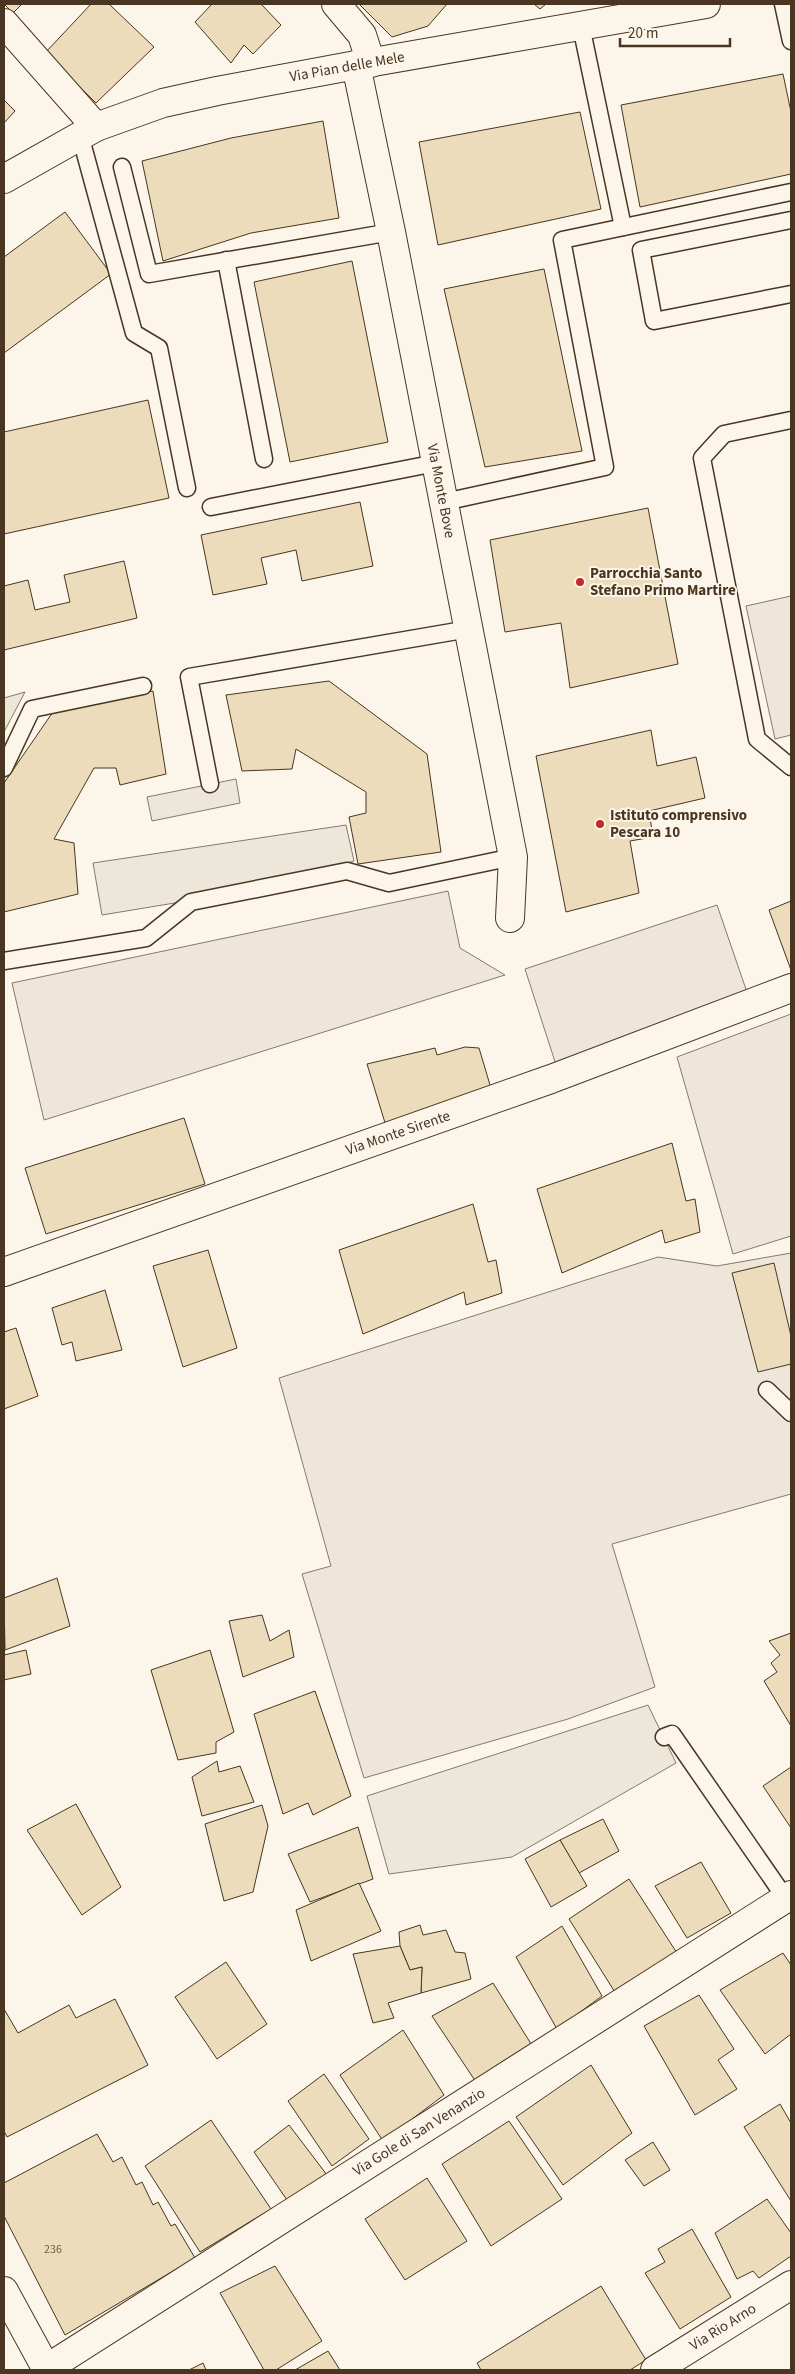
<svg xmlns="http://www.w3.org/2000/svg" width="795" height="2374" viewBox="0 0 795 2374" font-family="'Source Sans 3',sans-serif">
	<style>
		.green { fill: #ede6d9; stroke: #887966 }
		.parking { fill: #ede7d9; stroke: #887966 }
		.building { fill: #ecdcbc; stroke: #4a3520 }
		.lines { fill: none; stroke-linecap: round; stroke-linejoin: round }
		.lane-casing { stroke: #4a3520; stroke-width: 19 }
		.street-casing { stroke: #4a3520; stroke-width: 30 }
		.secondary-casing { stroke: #4a3520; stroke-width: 30 }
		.lane { stroke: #fbf6e9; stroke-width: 16 }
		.street { stroke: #fbf6e9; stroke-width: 28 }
		.secondary { stroke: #fbf6e9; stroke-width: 28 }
		.poi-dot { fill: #c62828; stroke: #fbf6e9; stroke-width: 2 }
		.labels { text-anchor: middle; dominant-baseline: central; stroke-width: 4; stroke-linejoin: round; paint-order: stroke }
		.number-label { font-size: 12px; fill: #725f47 }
		.street-label { font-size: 15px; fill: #4a3520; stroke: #fbf6e9 }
		.poi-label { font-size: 15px; font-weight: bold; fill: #4a3520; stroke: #fbf6e9; text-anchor: start }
	</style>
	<rect width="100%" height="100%" fill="#fbf6e9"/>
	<g class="green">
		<polygon points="791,596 791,735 775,739 746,606"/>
		<polygon points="448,891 460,948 505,975 44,1120 12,983"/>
		<polygon points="717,905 749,998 558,1071 525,969"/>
		<polygon points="791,1014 791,1236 733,1254 677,1057"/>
		<polygon points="791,1253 791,1494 612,1544 655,1687 568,1719 364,1778 302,1574 331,1566 279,1378 658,1257 717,1266"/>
	</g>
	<g class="parking">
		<polygon points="25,692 4,732 4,698"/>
		<polygon points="236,779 240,803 152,821 147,797"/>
		<polygon points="346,825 354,861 247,891 102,915 93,863"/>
		<polygon points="648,1705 676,1763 512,1857 389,1874 367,1796"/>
	</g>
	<g class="building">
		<polygon points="4,4 22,4 13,13"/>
		<polygon points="91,4 109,4 154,47 96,103 45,53"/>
		<polygon points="212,4 261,4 281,25 253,54 244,45 231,63 195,22"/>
		<polygon points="359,4 447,4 428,26 392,37"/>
		<polygon points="534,4 546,4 540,9"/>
		<polygon points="783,74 791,112 791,174 640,207 621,105"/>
		<polygon points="4,100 15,111 4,123"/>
		<polygon points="580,112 601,209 438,245 419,142"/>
		<polygon points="323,121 339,218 251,233 163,261 142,161 231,138"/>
		<polygon points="65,212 111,274 4,353 4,257"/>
		<polygon points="352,261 388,442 290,462 254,282"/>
		<polygon points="544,269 582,451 485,467 444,289"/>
		<polygon points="148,400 169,498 4,534 4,432"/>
		<polygon points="360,502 373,566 302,581 296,550 261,558 267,584 213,595 201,535"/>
		<polygon points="648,508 678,664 570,688 561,623 505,632 490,540"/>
		<polygon points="124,561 137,618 4,650 4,586 28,580 35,610 70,602 64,575"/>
		<polygon points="329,681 427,754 441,852 358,864 349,817 366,813 366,792 296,749 292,769 242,771 226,695"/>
		<polygon points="153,691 166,774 120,785 116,768 94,768 54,839 74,843 78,894 4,912 4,783 55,709"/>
		<polygon points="651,730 657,766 696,757 705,798 649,811 653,837 630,841 639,893 566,912 536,756"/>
		<polygon points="791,901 791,970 769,910"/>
		<polygon points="465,1047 479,1048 493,1095 386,1126 367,1064 435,1048 437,1055"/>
		<polygon points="184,1118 205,1184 46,1234 25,1168"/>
		<polygon points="672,1143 686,1201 695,1199 700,1232 665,1243 662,1230 562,1273 537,1189"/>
		<polygon points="473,1204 488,1262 496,1260 502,1293 466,1305 464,1292 363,1334 339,1250"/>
		<polygon points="208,1250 237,1348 183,1367 153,1266"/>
		<polygon points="774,1263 791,1336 791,1364 758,1372 732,1273"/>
		<polygon points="105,1290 122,1350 76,1361 72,1342 62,1345 52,1308"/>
		<polygon points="16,1328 38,1396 4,1409 4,1332"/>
		<polygon points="57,1578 70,1626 5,1650 4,1598"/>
		<polygon points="262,1615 270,1641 289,1630 294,1657 243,1677 229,1621"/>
		<polygon points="791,1633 791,1726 764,1681 777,1672 771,1663 780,1655 769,1641"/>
		<polygon points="26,1650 31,1674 4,1680 4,1655"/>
		<polygon points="210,1650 234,1732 216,1742 216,1753 178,1760 151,1670"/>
		<polygon points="315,1691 351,1796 313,1815 308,1803 283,1814 254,1714"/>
		<polygon points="217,1761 219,1772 240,1766 254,1802 202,1816 192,1777"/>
		<polygon points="791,1767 791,1828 763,1786"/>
		<polygon points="76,1804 121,1887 82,1915 27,1830"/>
		<polygon points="262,1805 268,1826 253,1892 224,1901 205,1824"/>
		<polygon points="603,1819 619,1851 579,1873 560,1840"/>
		<polygon points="358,1827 373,1879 310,1902 288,1854"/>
		<polygon points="560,1840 587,1886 551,1907 525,1859"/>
		<polygon points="701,1862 731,1913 687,1938 655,1886"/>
		<polygon points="629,1879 677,1953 618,1997 569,1919"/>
		<polygon points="359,1883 381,1931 311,1961 296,1910"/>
		<polygon points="420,1925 423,1935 446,1930 455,1952 465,1953 471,1979 421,1993 422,1967 410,1970 400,1946 399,1932"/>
		<polygon points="562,1926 602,1996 557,2029 516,1957"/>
		<polygon points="400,1946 410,1970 422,1967 421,1993 388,2003 394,2018 373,2023 353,1954"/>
		<polygon points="783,1953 791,1965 791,2034 765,2054 720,1990"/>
		<polygon points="226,1962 267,2024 217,2059 175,1997"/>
		<polygon points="493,1983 533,2047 476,2082 432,2016"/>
		<polygon points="699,1995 734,2049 718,2060 737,2089 695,2115 644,2026"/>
		<polygon points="115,1999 148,2065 7,2137 4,2131 4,2009 18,2033 69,2005 76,2018"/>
		<polygon points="403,2030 444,2095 383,2141 340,2075"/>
		<polygon points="591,2065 632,2133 563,2185 516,2117"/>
		<polygon points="324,2074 369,2139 332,2166 288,2101"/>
		<polygon points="780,2104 791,2123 791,2201 744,2127"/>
		<polygon points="211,2120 271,2209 200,2252 145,2166"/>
		<polygon points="509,2121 562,2199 491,2246 442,2164"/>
		<polygon points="289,2125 327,2175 287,2200 254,2152"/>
		<polygon points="97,2134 113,2162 122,2157 136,2185 142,2182 153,2205 158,2202 171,2226 175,2224 195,2258 65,2335 4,2216 4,2183"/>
		<polygon points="653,2142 670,2170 644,2186 625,2160"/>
		<polygon points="427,2178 467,2241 405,2280 365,2219"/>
		<polygon points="767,2199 791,2233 791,2256 759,2278 753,2271 737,2279 715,2233"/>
		<polygon points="692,2229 731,2297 680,2329 645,2273 665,2262 658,2249"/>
		<polygon points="275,2266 322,2341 276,2370 264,2370 220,2293"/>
		<polygon points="601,2286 646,2360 630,2370 481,2370 477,2363"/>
		<polygon points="328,2351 340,2370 295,2370"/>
		<polygon points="203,2363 206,2370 189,2370"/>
	</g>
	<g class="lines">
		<defs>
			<g id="lane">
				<polyline points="783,4 791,41"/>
				<polyline points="581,26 623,227"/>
				<polyline points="80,135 134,333 159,348 187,488"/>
				<polyline points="122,167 149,274 391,232"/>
				<polyline points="791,220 641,250 654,321 791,294"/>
				<polyline points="226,260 264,459"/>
				<polyline points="791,420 724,434 702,458 757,739 791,767"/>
				<polyline points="444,502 605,467 562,240 791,192"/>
				<polyline points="211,507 436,463"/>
				<polyline points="4,768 32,709 143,686"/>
				<polyline points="210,784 189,677 469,629"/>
				<polyline points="4,961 146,938 191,902 347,871 389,883 513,857"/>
				<polyline points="767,1390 791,1413"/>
				<polyline points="664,1737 672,1734 786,1899"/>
			</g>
			<g id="street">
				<polyline points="336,4 362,35 371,63"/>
				<polyline points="4,23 96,127"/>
				<polyline points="356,65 391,232 513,857 510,918"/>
				<polyline points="4,179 96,127 163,103 217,91 356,65 706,4"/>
				<polyline points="4,1272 551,1079 791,988"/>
				<polyline points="46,2369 791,1895"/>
				<polyline points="655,2370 791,2285"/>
			</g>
			<polyline id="secondary" points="4,2291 47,2370"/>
		</defs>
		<use href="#lane" class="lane-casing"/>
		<use href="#street" class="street-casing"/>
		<use href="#secondary" class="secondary-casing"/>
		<use href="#lane" class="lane"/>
		<use href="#street" class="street"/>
		<use href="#secondary" class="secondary"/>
	</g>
	<g class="poi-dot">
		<circle cx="580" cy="582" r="5"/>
		<circle cx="600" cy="824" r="5"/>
	</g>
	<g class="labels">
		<g class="number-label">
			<text x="53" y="2249">236</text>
		</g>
		<g class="street-label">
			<text transform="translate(347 67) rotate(-10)">Via Pian delle Mele</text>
			<text transform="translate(441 491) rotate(79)">Via Monte Bove</text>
			<text transform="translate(398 1133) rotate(-19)">Via Monte Sirente</text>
			<text transform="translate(419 2132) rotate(-32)">Via Gole di San Venanzio</text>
			<text transform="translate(723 2327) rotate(-32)">Via Rio Arno</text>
		</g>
		<g class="poi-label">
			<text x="590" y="573">Parrocchia Santo<tspan x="590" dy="17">Stefano Primo Martire</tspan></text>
			<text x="610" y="815">Istituto comprensivo<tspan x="610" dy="17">Pescara 10</tspan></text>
		</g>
	</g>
	<rect width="795" height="2374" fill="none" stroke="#4a3520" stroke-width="10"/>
	<path d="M620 38v8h110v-8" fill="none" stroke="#4a3520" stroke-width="2.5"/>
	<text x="628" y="38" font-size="15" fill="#4a3520" stroke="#fbf6e9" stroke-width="4" paint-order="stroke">20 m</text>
</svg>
